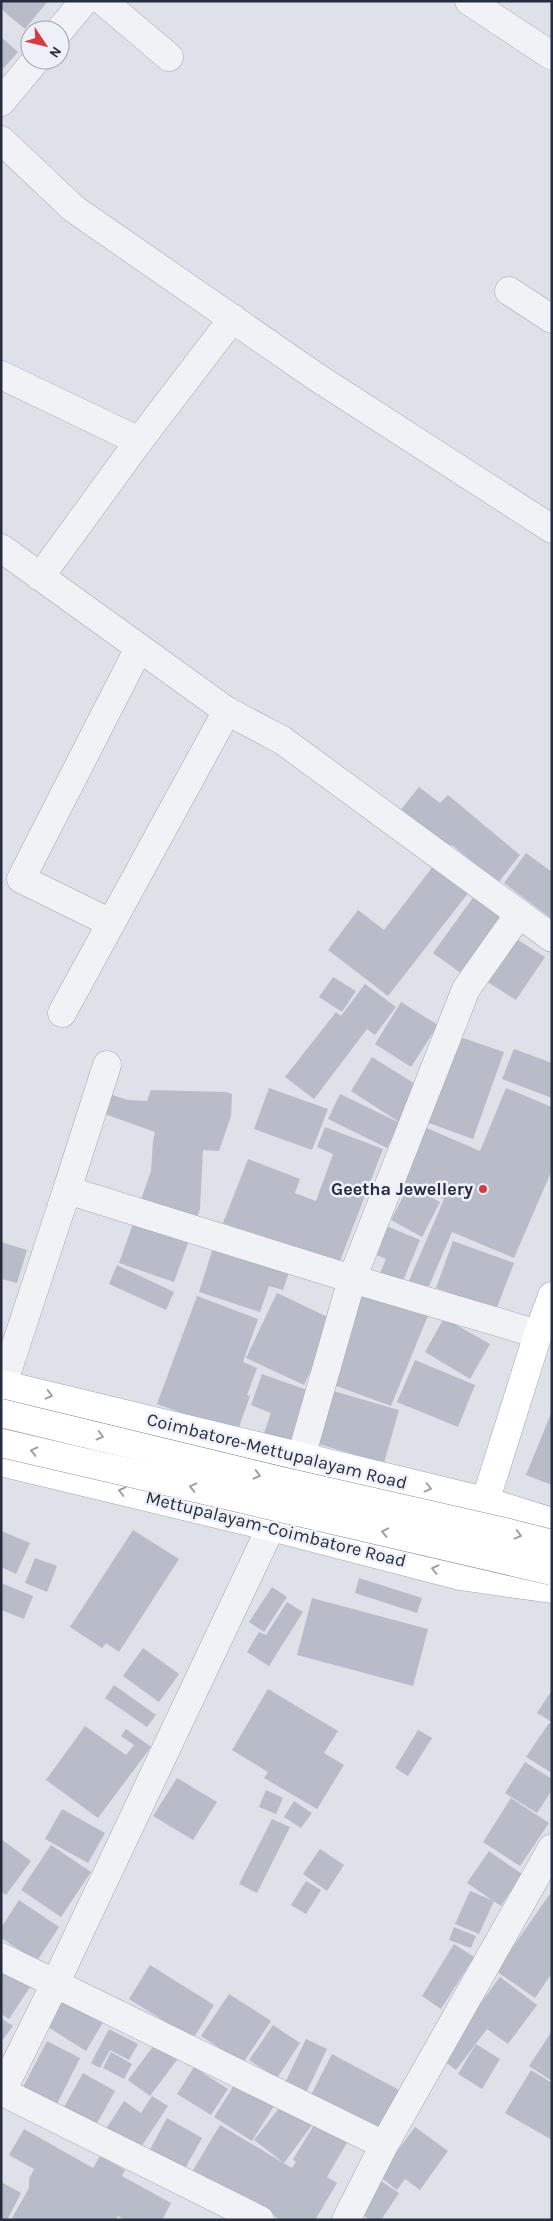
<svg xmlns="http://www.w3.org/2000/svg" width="553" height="2221" viewBox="0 0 553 2221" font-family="Karla,sans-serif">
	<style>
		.building { fill: #b8bcc8 }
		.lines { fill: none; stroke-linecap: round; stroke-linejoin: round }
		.minor-casing { stroke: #a3a7b2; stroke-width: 29 }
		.major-casing { stroke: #9ca4b5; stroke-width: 29 }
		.minor { stroke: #f1f2f6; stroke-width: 28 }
		.major { stroke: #fff; stroke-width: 28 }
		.highway-bridge-casing { stroke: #848ca0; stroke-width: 29; stroke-linecap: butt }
		.highway-bridge { stroke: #fff; stroke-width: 28 }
		.oneway { stroke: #9da0a9 }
		.poi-dot { fill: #d53b43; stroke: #edf0f6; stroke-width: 2 }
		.labels { text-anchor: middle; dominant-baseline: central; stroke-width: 5; stroke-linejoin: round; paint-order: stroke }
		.poi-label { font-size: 18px; font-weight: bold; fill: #262d40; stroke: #edf0f6; text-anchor: end }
		.street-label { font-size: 18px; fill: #262d40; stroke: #edf0f6 }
	</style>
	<rect width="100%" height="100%" fill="#dee1e8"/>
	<g class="building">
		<polygon points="1,1 48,1 25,29 1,9"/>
		<polygon points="1,37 18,52 1,71"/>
		<polygon points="419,787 440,803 448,795 520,855 498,883 452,845 446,851 399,812"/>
		<polygon points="526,853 552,872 552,919 504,883"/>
		<polygon points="434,865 469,892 388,996 328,950 358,910 384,930"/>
		<polygon points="475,895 505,917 462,974 433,953"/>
		<polygon points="515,938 545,957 516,1000 486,981"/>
		<polygon points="333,977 356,991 342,1012 319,997"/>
		<polygon points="365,984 396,1007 375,1035 367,1029 314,1099 285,1077 336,1012 341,1016"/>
		<polygon points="401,1002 438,1025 411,1067 375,1044"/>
		<polygon points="457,1036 504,1052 473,1139 426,1122"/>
		<polygon points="514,1049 552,1063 552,1098 502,1079"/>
		<polygon points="372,1057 420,1087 399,1122 351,1091"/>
		<polygon points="269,1088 328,1109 312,1150 254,1129"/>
		<polygon points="506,1088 552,1107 552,1170 514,1258 452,1232 427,1291 408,1283 444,1199 399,1180 422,1126 480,1151"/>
		<polygon points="151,1090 226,1092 232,1094 231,1116 219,1151 203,1150 200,1209 196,1220 139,1205 151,1171 153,1141 155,1132 102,1113 109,1094 128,1100 147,1101"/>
		<polygon points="340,1094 400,1123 387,1148 328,1119"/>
		<polygon points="325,1127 383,1149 338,1266 223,1223 248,1159 300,1179 295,1193 316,1201 333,1154 317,1147"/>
		<polygon points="409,1185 440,1202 422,1237 391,1220"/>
		<polygon points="133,1224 188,1243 174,1282 119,1263"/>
		<polygon points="382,1224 420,1240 400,1288 378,1278 386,1259 370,1252"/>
		<polygon points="453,1241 514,1263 496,1310 436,1288"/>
		<polygon points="1,1242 27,1250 17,1283 1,1279"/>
		<polygon points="213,1248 289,1272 283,1290 269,1286 260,1312 199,1292"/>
		<polygon points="117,1265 174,1292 166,1310 109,1284"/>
		<polygon points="365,1289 429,1313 391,1406 331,1384 342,1348"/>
		<polygon points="277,1293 334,1320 304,1385 246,1358"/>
		<polygon points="197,1296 258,1319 243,1362 257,1368 247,1395 250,1396 237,1433 157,1404"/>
		<polygon points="444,1318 490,1344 470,1379 425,1352"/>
		<polygon points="415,1360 475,1385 458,1427 397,1402"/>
		<polygon points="262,1374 310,1391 291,1443 264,1433 271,1413 251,1405"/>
		<polygon points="330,1390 399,1410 384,1463 315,1443"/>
		<polygon points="552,1411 552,1485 526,1475"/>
		<polygon points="133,1530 179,1559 119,1652 106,1643 102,1648 70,1627"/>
		<polygon points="1,1531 30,1543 16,1574 1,1567"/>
		<polygon points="35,1558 57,1566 47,1592 25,1583"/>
		<polygon points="359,1578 422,1598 417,1613 355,1593"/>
		<polygon points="1,1583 33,1596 24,1619 1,1610"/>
		<polygon points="272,1587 287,1597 264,1632 249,1622"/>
		<polygon points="312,1598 428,1629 413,1686 297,1655"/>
		<polygon points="287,1602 303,1612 269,1666 247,1652 259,1632 266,1635"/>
		<polygon points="143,1648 179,1674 159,1702 123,1676"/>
		<polygon points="114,1685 156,1715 147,1727 105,1698"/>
		<polygon points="268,1689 338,1731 324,1753 344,1765 317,1809 264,1778 268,1772 232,1750"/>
		<polygon points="552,1690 552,1722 537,1713"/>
		<polygon points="549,1723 552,1724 552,1773 526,1757"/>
		<polygon points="85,1726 126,1755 134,1745 121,1736 126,1729 151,1747 98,1818 46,1780"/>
		<polygon points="418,1730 432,1738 408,1776 395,1768"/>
		<polygon points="525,1762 552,1779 552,1790 537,1813 505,1793"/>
		<polygon points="177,1778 217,1802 193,1840 153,1816"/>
		<polygon points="266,1790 283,1798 276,1814 259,1807"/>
		<polygon points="511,1798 549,1823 520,1866 483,1842"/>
		<polygon points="294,1801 312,1813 301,1828 284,1817"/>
		<polygon points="62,1809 105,1833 88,1863 45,1839"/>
		<polygon points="272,1819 290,1827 257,1893 239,1884"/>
		<polygon points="1,1839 31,1861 6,1895 1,1891"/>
		<polygon points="51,1845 91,1872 61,1917 21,1890"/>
		<polygon points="320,1849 344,1865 327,1891 303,1874"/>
		<polygon points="489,1851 522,1874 501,1906 467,1883"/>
		<polygon points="306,1881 321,1890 306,1914 291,1905"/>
		<polygon points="470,1891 494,1901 479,1934 455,1924"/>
		<polygon points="552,1891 552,1973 535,1998 496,1971"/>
		<polygon points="19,1900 59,1927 37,1961 1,1938 1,1928"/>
		<polygon points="454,1927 476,1936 471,1948 449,1940"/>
		<polygon points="454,1944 474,1957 441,2009 422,1996"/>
		<polygon points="150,1965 214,2005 193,2039 129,1999"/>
		<polygon points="1,1968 30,1987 9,2019 1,2014"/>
		<polygon points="500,1977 537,2005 508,2044 487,2029 456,2070 440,2058"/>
		<polygon points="62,1993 105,2019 86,2051 43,2024"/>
		<polygon points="229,1994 271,2021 243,2063 201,2036"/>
		<polygon points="1,2018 13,2026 1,2042"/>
		<polygon points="273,2025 300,2043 277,2078 249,2060"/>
		<polygon points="109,2029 138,2044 129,2060 110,2050 100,2068 91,2063"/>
		<polygon points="552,2031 552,2081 529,2066"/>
		<polygon points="160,2037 182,2053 150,2096 128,2080"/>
		<polygon points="306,2039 327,2049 305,2095 284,2085"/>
		<polygon points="47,2041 80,2058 56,2106 22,2089"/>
		<polygon points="476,2044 500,2059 482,2089 458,2074"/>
		<polygon points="111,2052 132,2064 124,2079 103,2068"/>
		<polygon points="332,2054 401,2091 378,2134 310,2097"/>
		<polygon points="194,2067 228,2089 211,2115 177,2094"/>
		<polygon points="531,2070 552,2083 552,2140 505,2113"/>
		<polygon points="83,2073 115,2091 95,2127 63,2109"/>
		<polygon points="238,2079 276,2103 252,2141 214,2117"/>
		<polygon points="152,2096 168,2106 137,2153 104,2132 124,2101 141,2113"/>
		<polygon points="283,2103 312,2125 284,2163 254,2140"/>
		<polygon points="167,2118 202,2138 183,2172 148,2153"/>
		<polygon points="316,2122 348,2141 327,2177 337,2183 315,2220 281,2220 236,2193 231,2200 190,2175 220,2125 292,2168 296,2162 293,2159"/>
		<polygon points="415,2127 448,2151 420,2190 405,2179 397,2190 379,2176"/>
		<polygon points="24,2129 93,2168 100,2156 125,2170 122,2176 171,2203 162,2220 125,2220 118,2216 116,2220 11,2220 29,2188 29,2179 34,2169 9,2155"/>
		<polygon points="381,2181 399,2193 381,2220 370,2220 360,2213"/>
		<polygon points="1,2182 21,2193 7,2220 1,2220"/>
	</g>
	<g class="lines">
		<defs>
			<g id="minor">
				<polyline points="103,1 169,57"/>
				<polyline points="469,1 552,56"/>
				<polyline points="60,30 84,1"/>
				<polyline points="1,102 36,60"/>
				<polyline points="1,140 74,209 315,376 552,529"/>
				<polyline points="509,291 552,319"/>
				<polyline points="1,375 139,441"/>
				<polyline points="1,548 227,711 282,740 552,938"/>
				<polyline points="40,577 139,441 233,318"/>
				<polyline points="111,923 21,879 139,648"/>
				<polyline points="62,1013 227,711"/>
				<polyline points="107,1065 67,1190 352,1279 538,1334"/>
				<polyline points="3,1384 67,1190"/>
				<polyline points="301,1457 352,1279 466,989 519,914"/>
				<polyline points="1,1957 384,2145"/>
				<polyline points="1,2091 260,2220"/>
				<polyline points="1,2093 55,1984 271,1527"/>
				<polyline points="346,2220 384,2145 552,1848"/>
			</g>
			<g id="major">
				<polyline points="1,1384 485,1501 552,1522"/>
				<polyline points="1,1462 271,1527 460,1576 552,1589"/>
				<polyline points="480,1518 538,1334 552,1296"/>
			</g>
		</defs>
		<use href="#minor" class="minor-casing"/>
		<use href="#major" class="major-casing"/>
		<use href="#minor" class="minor"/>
		<use href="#major" class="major"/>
		<defs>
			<g id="highway-bridge">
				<polyline points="1,1413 273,1479 509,1533 552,1544"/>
				<polyline points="1,1443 552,1571"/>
			</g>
		</defs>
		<use href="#highway-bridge" class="highway-bridge-casing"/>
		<use href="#highway-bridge" class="highway-bridge"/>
	</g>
	<defs><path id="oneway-chevron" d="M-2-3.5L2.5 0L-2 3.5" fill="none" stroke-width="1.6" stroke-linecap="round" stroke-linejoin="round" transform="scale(1.25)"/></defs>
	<g class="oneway">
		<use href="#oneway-chevron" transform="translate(49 1395) rotate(14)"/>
		<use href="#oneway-chevron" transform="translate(100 1436) rotate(14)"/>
		<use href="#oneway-chevron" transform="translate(34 1451) rotate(-167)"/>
		<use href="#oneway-chevron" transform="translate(257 1475) rotate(14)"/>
		<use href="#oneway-chevron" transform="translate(193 1487) rotate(-167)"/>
		<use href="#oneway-chevron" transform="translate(428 1488) rotate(14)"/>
		<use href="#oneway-chevron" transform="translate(122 1491) rotate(-166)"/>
		<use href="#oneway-chevron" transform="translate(385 1532) rotate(-167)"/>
		<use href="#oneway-chevron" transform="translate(518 1535) rotate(15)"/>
		<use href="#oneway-chevron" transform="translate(435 1569) rotate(-166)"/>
	</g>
	<circle class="poi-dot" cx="483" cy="1189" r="5"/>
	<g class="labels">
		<g class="poi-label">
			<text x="473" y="1189">Geetha Jewellery</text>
		</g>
		<g class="street-label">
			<text transform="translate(277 1451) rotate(14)">Coimbatore-Mettupalayam Road</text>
			<text transform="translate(276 1529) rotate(14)">Mettupalayam-Coimbatore Road</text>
		</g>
	</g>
	<rect width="553" height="2221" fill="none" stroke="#262d40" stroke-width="5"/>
	<g transform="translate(45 45) rotate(125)"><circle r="24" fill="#edf0f6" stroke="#9da2ad"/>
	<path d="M0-4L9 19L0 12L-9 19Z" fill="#d53b43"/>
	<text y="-8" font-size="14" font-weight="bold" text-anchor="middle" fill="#262d40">N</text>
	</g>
</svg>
